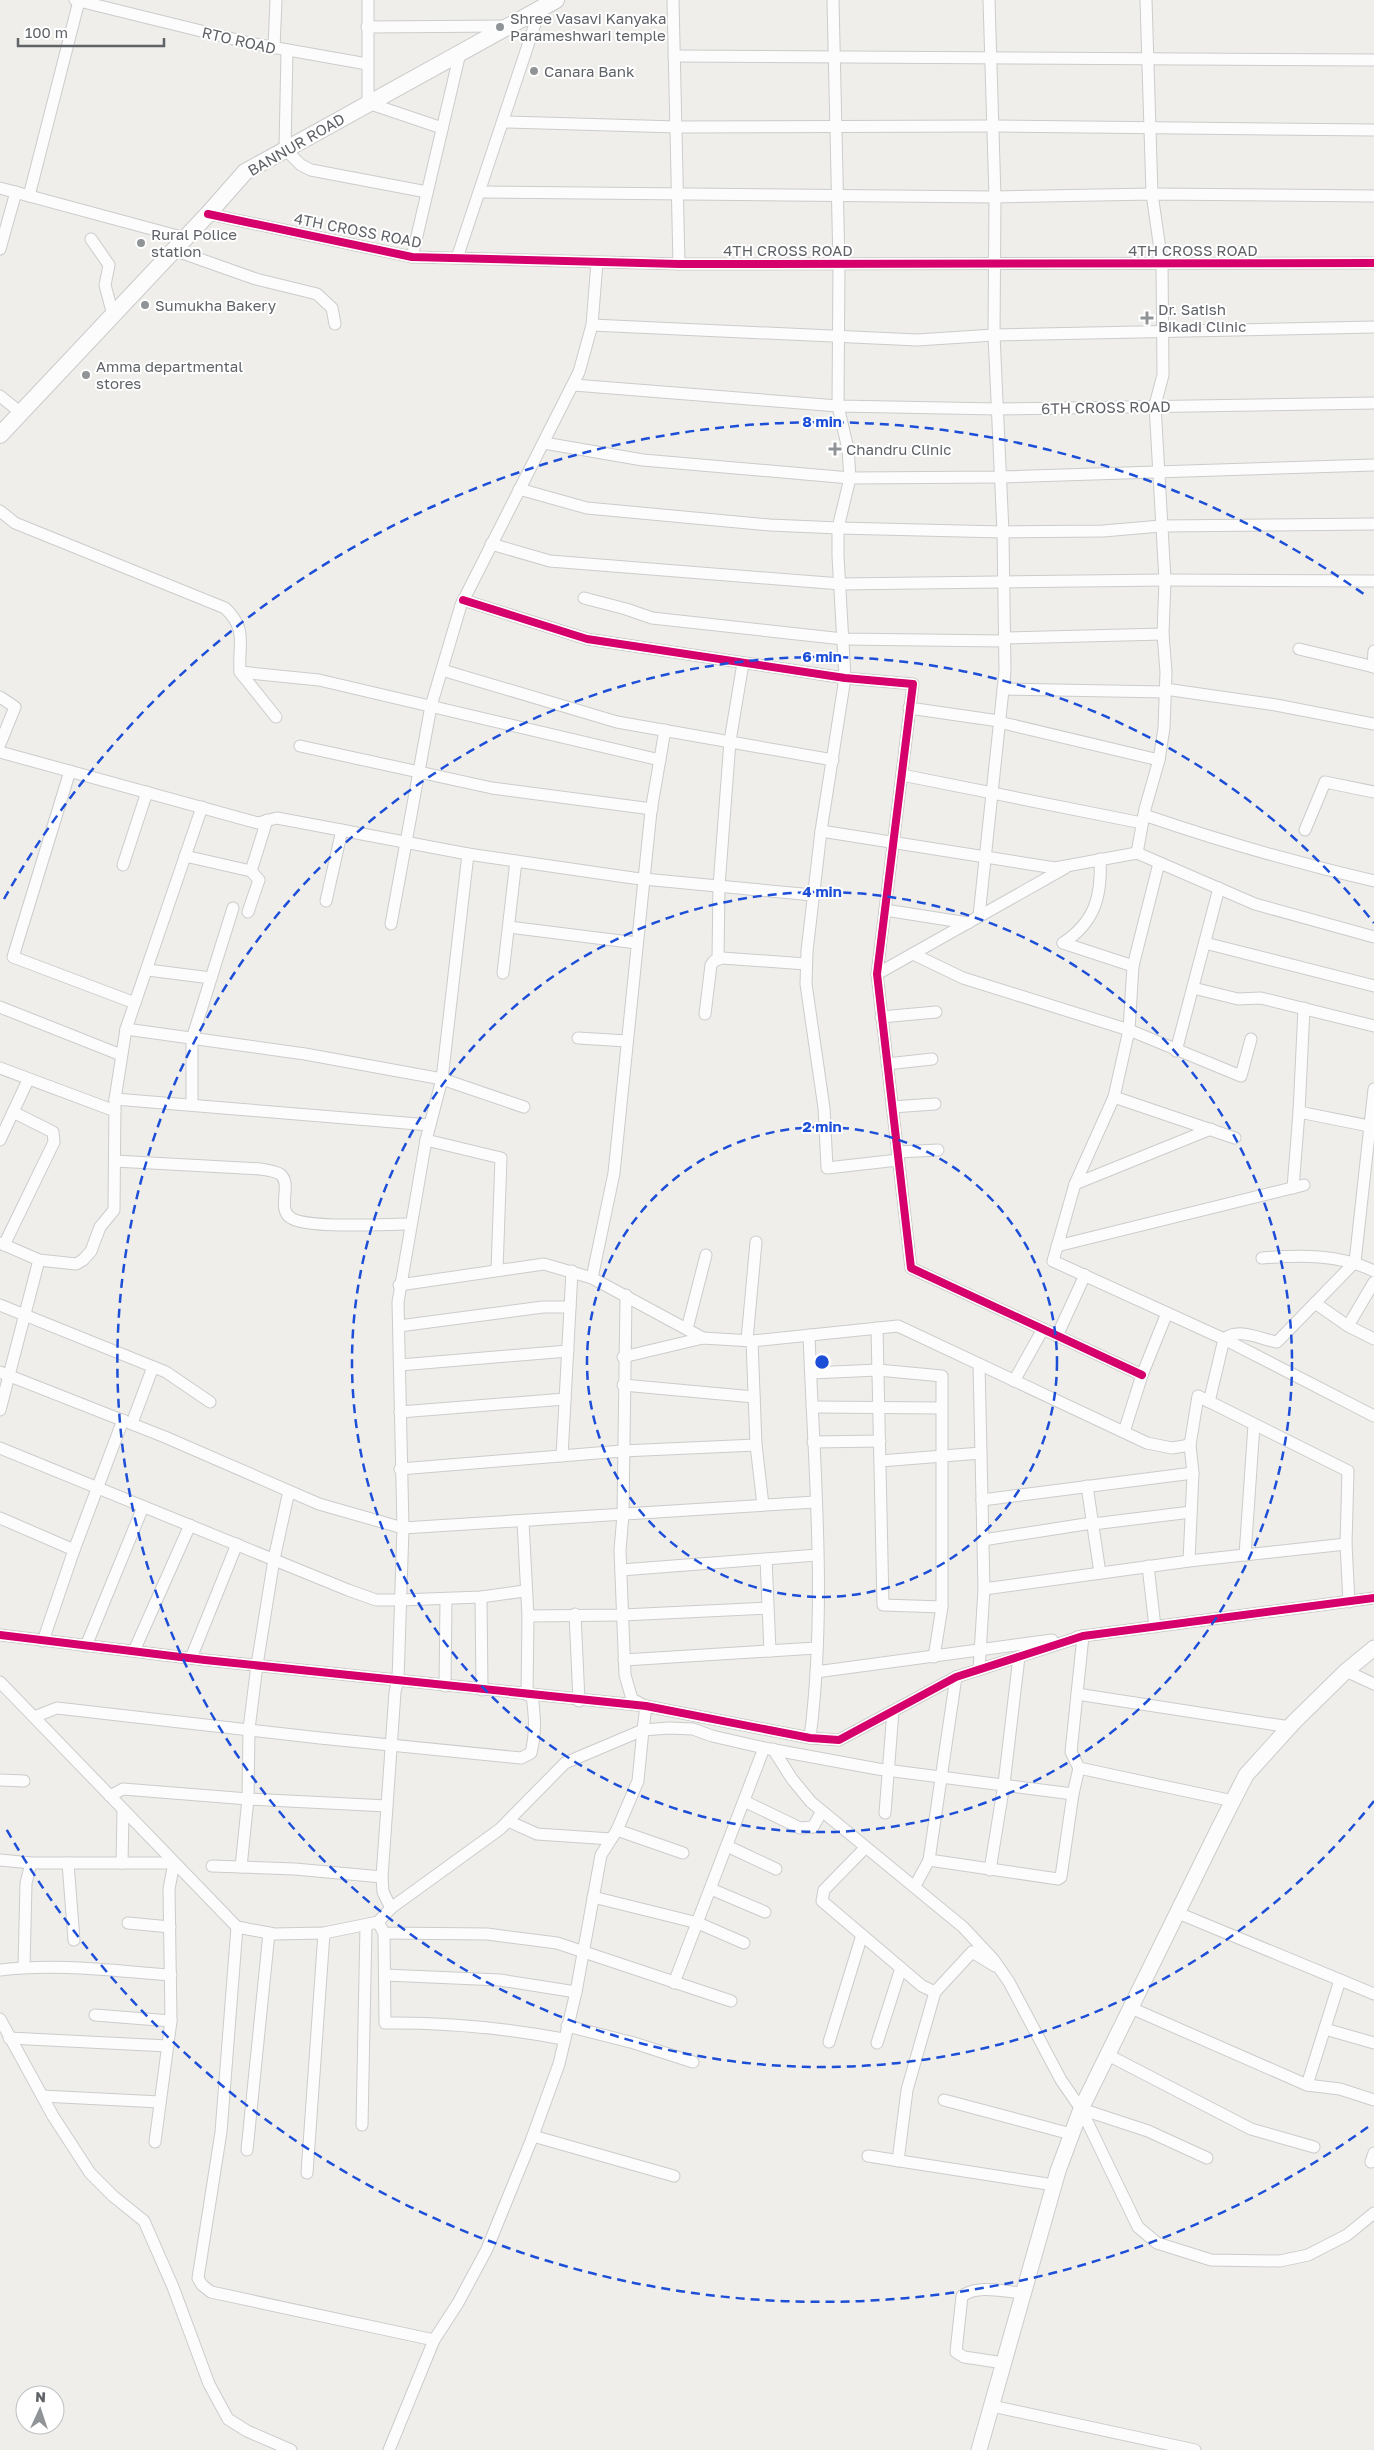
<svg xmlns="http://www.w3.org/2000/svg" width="1374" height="2450" viewBox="0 0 1374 2450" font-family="'Golos Text',sans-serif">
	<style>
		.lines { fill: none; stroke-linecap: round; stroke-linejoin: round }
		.minor-casing { stroke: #cbcccc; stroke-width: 13 }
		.tertiary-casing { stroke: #cbcccc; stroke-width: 17 }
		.secondary-casing { stroke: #cacacb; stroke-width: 18 }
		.minor { stroke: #fdfcfc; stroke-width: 11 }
		.tertiary { stroke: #fdfcfc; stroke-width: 15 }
		.secondary { stroke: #fdfcfc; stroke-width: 16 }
		.cycleway-casing { stroke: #fff; stroke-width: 11 }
		.cycleway { stroke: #d6006c; stroke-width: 8 }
		.ring { fill: none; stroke: #1d4ed8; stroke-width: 2.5; stroke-dasharray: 9 6 }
		.poi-dot { fill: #919496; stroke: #fff; stroke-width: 2 }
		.labels { text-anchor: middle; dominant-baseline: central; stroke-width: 4; stroke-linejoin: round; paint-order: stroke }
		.poi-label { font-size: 15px; fill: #5f6368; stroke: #fff; text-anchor: start }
		.street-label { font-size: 15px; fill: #5f6368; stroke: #fff }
		.centre { fill: #1d4ed8; stroke: #fff; stroke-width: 2.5 }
		.ring-label { font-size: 15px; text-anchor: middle; font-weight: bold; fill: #1d4ed8; stroke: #fff; stroke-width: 4; stroke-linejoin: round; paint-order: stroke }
	</style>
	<rect width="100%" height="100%" fill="#efeeea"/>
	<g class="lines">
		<defs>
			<g id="minor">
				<polyline points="75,0 254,44 367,64"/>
				<polyline points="368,0 368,103 442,128"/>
				<polyline points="673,0 679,264"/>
				<polyline points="833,0 839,264 838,406 848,449 850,478 838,528 838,556 845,678 821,831 807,951 806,984 824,1108 827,1168 898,1160"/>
				<polyline points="1146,0 1152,194 1162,263 1163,375 1155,405 1165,580 1163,634 1166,672 1164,728 1159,760 1145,809 1137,853 1255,904 1374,937"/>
				<polyline points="367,27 508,26"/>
				<polyline points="274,48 276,0"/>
				<polyline points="287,51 285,149 301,165 311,170 427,192"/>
				<polyline points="674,56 1374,60"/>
				<polyline points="504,122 677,127 993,126 1374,130"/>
				<polyline points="0,188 185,238"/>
				<polyline points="480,192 995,197 1152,194 1374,196"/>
				<polyline points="29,196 79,1"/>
				<polyline points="208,214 412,257 679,264 1374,263"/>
				<polyline points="91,239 109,265 105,285 113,315"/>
				<polyline points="0,249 16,192"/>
				<polyline points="174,250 256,279 317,294 332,308 335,324"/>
				<polyline points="412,257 460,53"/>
				<polyline points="457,258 540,9"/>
				<polyline points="592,325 917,340 994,335 1374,327"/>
				<polyline points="574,385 838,406 998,409 1374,403"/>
				<polyline points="0,396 21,413"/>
				<polyline points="544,443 643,460 850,478 1001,477 1374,465"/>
				<polyline points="519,489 587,508 770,525 838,528 1003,532 1103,531 1161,526 1374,524"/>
				<path d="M0,511L15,523L225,608C248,630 238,643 240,672L276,717"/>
				<polyline points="491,544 550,561 841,584 1165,580 1374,581"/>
				<polyline points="584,598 626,609 652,618 843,639 1004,641"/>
				<polyline points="463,600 587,639 845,678 913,684 877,974 911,1268 1142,1375"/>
				<polyline points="1004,638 1163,634"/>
				<polyline points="1299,649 1374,667"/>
				<polyline points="1373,667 1374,651"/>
				<polyline points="442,670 617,722 833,760"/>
				<polyline points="240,672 319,680 660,760"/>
				<polyline points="1003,689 1165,692"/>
				<polyline points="1165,689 1276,705 1374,724"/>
				<polyline points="0,697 15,707 0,744"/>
				<polyline points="909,708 999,721"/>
				<polyline points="999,722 1159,760"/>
				<polyline points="300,746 492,788 652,809"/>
				<polyline points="0,752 258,823 277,818 468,854 633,878 813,895"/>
				<polyline points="70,771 13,957 135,1003"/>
				<polyline points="902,775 1142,823"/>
				<path d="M1144,815C1220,841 1296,863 1374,881"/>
				<polyline points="1305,830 1325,782 1374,792"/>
				<polyline points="821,831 1055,868 1137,853"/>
				<polyline points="185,856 251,871 259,880 248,912"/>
				<polyline points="1159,863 1133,966 1129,1030 1114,1097 1075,1184 1053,1261 1224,1339 1374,1416"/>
				<polyline points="123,865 147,792"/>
				<polyline points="251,871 267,820"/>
				<polyline points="326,901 342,830"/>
				<polyline points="885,910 968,923"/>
				<polyline points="979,916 1005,671 1003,532 994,335 995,197 989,0"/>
				<polyline points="391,924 431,706 461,605 579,372 592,325 597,262"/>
				<polyline points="509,927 637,943"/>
				<path d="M1063,943C1095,922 1102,896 1100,859"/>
				<polyline points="1063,943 1133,966"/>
				<polyline points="1205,943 1374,986"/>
				<polyline points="913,954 963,978 1129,1030 1241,1076 1251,1039"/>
				<polyline points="718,959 719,886 730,741 743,663"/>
				<polyline points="148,970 211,978"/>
				<polyline points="503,973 516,861"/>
				<polyline points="877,974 1065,868"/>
				<polyline points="1193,988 1238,999 1261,998 1374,1026"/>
				<polyline points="0,1007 121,1055"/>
				<polyline points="705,1014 711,965 714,961 722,958 806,964"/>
				<polyline points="881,1017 936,1012"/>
				<polyline points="126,1029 305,1054 442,1079 524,1107"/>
				<polyline points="578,1038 627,1041"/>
				<polyline points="1176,1051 1219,888"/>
				<polyline points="887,1064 932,1059"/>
				<polyline points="0,1068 115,1111"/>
				<polyline points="1114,1097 1235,1138"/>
				<polyline points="115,1099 430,1125"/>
				<polyline points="192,1104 192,1039 233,908"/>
				<polyline points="892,1107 935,1104"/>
				<polyline points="1299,1112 1374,1127"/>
				<polyline points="0,1140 28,1080"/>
				<polyline points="426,1140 501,1158 497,1270"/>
				<polyline points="897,1152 938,1150"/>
				<path d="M115,1161L261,1169C267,1170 275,1171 280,1174C293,1184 276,1209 291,1218C308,1229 386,1224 410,1224"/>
				<polyline points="1075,1184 1211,1129"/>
				<polyline points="1293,1188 1299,1112 1304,1008"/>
				<polyline points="0,1243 39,1260 76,1264 83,1260 91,1251 100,1227 114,1210 115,1099 126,1029 202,807"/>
				<polyline points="4,1245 54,1142 53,1132 13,1112"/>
				<polyline points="1057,1246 1304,1185"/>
				<path d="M1262,1258C1301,1255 1339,1254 1374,1271"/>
				<polyline points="592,1278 614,1173 651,811 665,730"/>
				<polyline points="399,1285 544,1264 592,1278 703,1338"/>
				<polyline points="626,1295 623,1515 620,1550 625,1675 632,1699 643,1705"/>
				<polyline points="1315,1303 1348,1326 1374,1339"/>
				<polyline points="0,1305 166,1372 210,1402"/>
				<polyline points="399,1326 543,1307 570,1307"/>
				<polyline points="1348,1326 1374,1282"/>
				<polyline points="877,1328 883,1605 942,1607"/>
				<polyline points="687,1329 706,1255"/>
				<path d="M809,1335C814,1468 827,1605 810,1738"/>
				<polyline points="1057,1336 1085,1275"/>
				<polyline points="747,1340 756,1242"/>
				<polyline points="752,1341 756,1445 763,1505"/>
				<polyline points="623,1357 703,1338 752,1341 898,1326 1147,1443 1172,1448 1190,1445"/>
				<polyline points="400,1365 568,1351"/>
				<polyline points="0,1372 165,1437 319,1504 403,1528 815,1502"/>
				<polyline points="811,1373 878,1370 942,1376 942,1607 934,1657"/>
				<polyline points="1014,1381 1043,1329"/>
				<polyline points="623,1385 754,1397"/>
				<path d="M1209,1402L1224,1339C1239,1327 1260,1339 1277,1342L1355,1262L1374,1089"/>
				<polyline points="812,1407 942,1408"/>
				<polyline points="0,1410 39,1260"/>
				<polyline points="400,1412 565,1399"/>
				<polyline points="132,1423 153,1367"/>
				<polyline points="1124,1432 1142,1375 1167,1313"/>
				<polyline points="813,1442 880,1441"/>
				<polyline points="0,1448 348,1590 376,1600 400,1600 481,1597 525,1591"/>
				<polyline points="562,1456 572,1271"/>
				<polyline points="880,1461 981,1453"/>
				<polyline points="400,1469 622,1451 756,1445"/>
				<polyline points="1087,1486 1100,1573"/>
				<polyline points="982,1500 1193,1473"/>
				<polyline points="0,1518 74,1550"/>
				<polyline points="523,1522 528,1616 527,1695"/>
				<polyline points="1093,1524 1191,1512"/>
				<polyline points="983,1540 1092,1523"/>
				<polyline points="1245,1555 1254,1425"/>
				<polyline points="766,1559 770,1651"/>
				<polyline points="1189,1561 1193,1473 1190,1445 1198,1396 1348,1471 1346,1544 1349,1602"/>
				<polyline points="1148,1566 1155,1627"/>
				<polyline points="621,1570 817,1555"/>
				<polyline points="984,1589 1189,1561 1346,1544"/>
				<polyline points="481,1597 482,1690"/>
				<polyline points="575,1614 579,1701"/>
				<polyline points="528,1616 623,1615 767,1608"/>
				<polyline points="0,1635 205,1660 646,1706 810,1738 839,1740 956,1677 1083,1636 1374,1598"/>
				<polyline points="43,1641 74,1550 123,1420"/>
				<polyline points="86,1646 143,1507"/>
				<polyline points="134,1651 190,1525"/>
				<polyline points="191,1658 237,1544"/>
				<polyline points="624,1660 816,1648"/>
				<polyline points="979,1670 984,1589 979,1364"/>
				<polyline points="1346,1671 1374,1684"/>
				<polyline points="816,1672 1052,1640"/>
				<polyline points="0,1682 237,1927 274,1934 324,1933 378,1922 391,1908 500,1829 565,1763 643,1730 646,1706"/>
				<polyline points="445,1686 446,1599"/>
				<polyline points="1077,1694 1290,1727"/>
				<path d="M34,1717L57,1708L320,1738L521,1758L531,1753C536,1731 535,1718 532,1695"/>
				<polyline points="773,1749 792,1779 811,1802 963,1927 993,1959 1009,1982 1061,2080 1081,2109 1138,2227 1157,2243 1211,2260 1280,2261 1308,2255 1347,2235 1374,2213"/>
				<polyline points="1079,1768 1233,1801"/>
				<polyline points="0,1780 24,1781"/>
				<polyline points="110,1796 123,1789 248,1799 387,1806"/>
				<polyline points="744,1801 800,1828 813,1827 822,1811"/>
				<polyline points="885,1813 893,1711"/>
				<polyline points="508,1821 537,1834 611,1839"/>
				<polyline points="617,1830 683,1853"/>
				<polyline points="727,1846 776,1869"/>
				<polyline points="865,1848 824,1890 822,1901 922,1986 935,1992"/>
				<polyline points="0,1860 31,1863 174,1863 169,1889 171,2021 155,2142"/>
				<polyline points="929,1860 1058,1879 1061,1877 1073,1794 1079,1768 1071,1752 1083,1636 1077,1637"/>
				<polyline points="68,1863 74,1940"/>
				<polyline points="122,1863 123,1810"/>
				<polyline points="212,1866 295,1869 382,1877"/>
				<polyline points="241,1867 248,1799 249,1729 257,1665 274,1559 289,1491"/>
				<polyline points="990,1870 1004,1784 1019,1657"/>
				<polyline points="915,1886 929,1860 956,1677"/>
				<polyline points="711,1889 765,1912"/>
				<polyline points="593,1897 698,1923 744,1943"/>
				<polyline points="391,1908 383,1892 382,1877 395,1692 398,1680 403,1528 398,1302 426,1140 442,1079 468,854"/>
				<polyline points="1178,1913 1374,1994"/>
				<polyline points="378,1922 384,1933 487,1934 557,1943 731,2001"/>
				<polyline points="128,1923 170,1927"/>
				<polyline points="237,1927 221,2132 198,2278 202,2285 211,2292 434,2340"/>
				<path d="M384,1933L385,2023C445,2022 504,2028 563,2039"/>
				<polyline points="24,1967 26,1883 31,1863"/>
				<path d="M0,1970C57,1963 114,1971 171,1975"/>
				<polyline points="385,1975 500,1980 576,1992"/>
				<polyline points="674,1983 764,1748"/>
				<polyline points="1131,2008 1307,2085 1340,2089 1374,2100"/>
				<polyline points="95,2015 171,2021"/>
				<polyline points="0,2019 53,2116 90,2173 113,2196 144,2221 173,2287 209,2384 228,2419 247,2431 291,2450"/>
				<polyline points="567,2026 634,2043 693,2062"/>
				<polyline points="1325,2029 1374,2043"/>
				<polyline points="9,2038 168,2046"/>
				<polyline points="829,2042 862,1935"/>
				<polyline points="877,2043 901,1968"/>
				<polyline points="1108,2055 1251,2129 1314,2147"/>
				<polyline points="1307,2085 1340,1980"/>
				<polyline points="42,2096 160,2102"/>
				<polyline points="944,2100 1071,2134"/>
				<polyline points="1081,2109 1148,2131 1207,2158"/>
				<polyline points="362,2125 366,1926"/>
				<polyline points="533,2136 674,2176"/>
				<polyline points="247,2150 269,1933"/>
				<polyline points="868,2156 1054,2185"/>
				<polyline points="898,2161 907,2090 935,1992 972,1952 995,1966"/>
				<polyline points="1371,2162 1374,2153"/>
				<polyline points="307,2173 324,1933"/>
				<path d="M1004,2363L964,2357L956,2352L962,2296C979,2284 1004,2292 1023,2293"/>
				<polyline points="992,2406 1195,2450"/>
				<polyline points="389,2450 434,2340 458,2303 487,2249 531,2141 559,2064 576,1992 601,1855 617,1830 638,1781 643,1730 669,1728 693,1729 712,1736 764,1748 878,1769 1073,1794"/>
			</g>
			<polyline id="tertiary" points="979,2450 1058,2171 1081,2109 1218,1830 1246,1775 1294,1722 1346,1671 1374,1648"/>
			<polyline id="secondary" points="0,435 208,214 245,172 556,0"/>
		</defs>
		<use href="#minor" class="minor-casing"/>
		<use href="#tertiary" class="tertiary-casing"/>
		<use href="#secondary" class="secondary-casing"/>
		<use href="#minor" class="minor"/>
		<use href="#tertiary" class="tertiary"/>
		<use href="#secondary" class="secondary"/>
		<defs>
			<g id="cycleway">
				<polyline points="208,214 412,257 679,264 1374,263"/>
				<polyline points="463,600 587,639 845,678 913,684 877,974 911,1268 1142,1375"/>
				<polyline points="0,1635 205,1660 646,1706 810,1738 839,1740 956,1677 1083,1636 1374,1598"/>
			</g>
		</defs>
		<use href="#cycleway" class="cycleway-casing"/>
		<use href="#cycleway" class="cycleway"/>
	</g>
	<g class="ring">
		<circle cx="822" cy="1362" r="235"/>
		<circle cx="822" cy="1362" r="470"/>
		<path d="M1374 1801A705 705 0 1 1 1374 923"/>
		<path d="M1368 2127A940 940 0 0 1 4 1825M4 899A940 940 0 0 1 1368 597"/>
	</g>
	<g class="poi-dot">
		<circle cx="500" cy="27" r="5"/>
		<circle cx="534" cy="71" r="5"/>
		<circle cx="141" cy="243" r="5"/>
		<circle cx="145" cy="305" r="5"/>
		<path d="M1144.5 310.5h5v5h5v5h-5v5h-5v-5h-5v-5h5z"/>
		<circle cx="86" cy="375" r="5"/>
		<path d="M832.5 441.5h5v5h5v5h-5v5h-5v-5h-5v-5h5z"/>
	</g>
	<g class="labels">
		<g class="poi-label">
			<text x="510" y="18">Shree Vasavi Kanyaka<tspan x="510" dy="17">Parameshwari temple</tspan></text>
			<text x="544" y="71">Canara Bank</text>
			<text x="151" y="234">Rural Police<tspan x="151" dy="17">station</tspan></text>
			<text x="155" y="305">Sumukha Bakery</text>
			<text x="1158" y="309">Dr. Satish<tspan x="1158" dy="17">Bikadi Clinic</tspan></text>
			<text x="96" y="366">Amma departmental<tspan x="96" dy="17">stores</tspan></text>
			<text x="846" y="449">Chandru Clinic</text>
		</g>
		<g class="street-label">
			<text transform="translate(239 40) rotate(13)">RTO ROAD</text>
			<text transform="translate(296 144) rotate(-30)">BANNUR ROAD</text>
			<text transform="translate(358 230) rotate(11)">4TH CROSS ROAD</text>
			<text x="788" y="250">4TH CROSS ROAD</text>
			<text x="1193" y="250">4TH CROSS ROAD</text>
			<text transform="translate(1106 407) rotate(-1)">6TH CROSS ROAD</text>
		</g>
	</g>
	<circle cx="822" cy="1362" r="8" class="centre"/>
	<g class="ring-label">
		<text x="822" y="427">8 min</text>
		<text x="822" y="662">6 min</text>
		<text x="822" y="897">4 min</text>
		<text x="822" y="1132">2 min</text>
	</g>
	<g transform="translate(40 2410) rotate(3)"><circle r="24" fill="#ffffff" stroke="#bfc1c3"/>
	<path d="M0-4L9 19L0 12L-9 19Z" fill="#919496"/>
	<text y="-8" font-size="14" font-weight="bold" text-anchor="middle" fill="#5f6368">N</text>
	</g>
	<path d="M18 38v8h146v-8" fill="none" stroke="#5f6368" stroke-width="2.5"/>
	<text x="25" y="38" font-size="15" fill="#5f6368" stroke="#ffffff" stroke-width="4" paint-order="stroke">100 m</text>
</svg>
